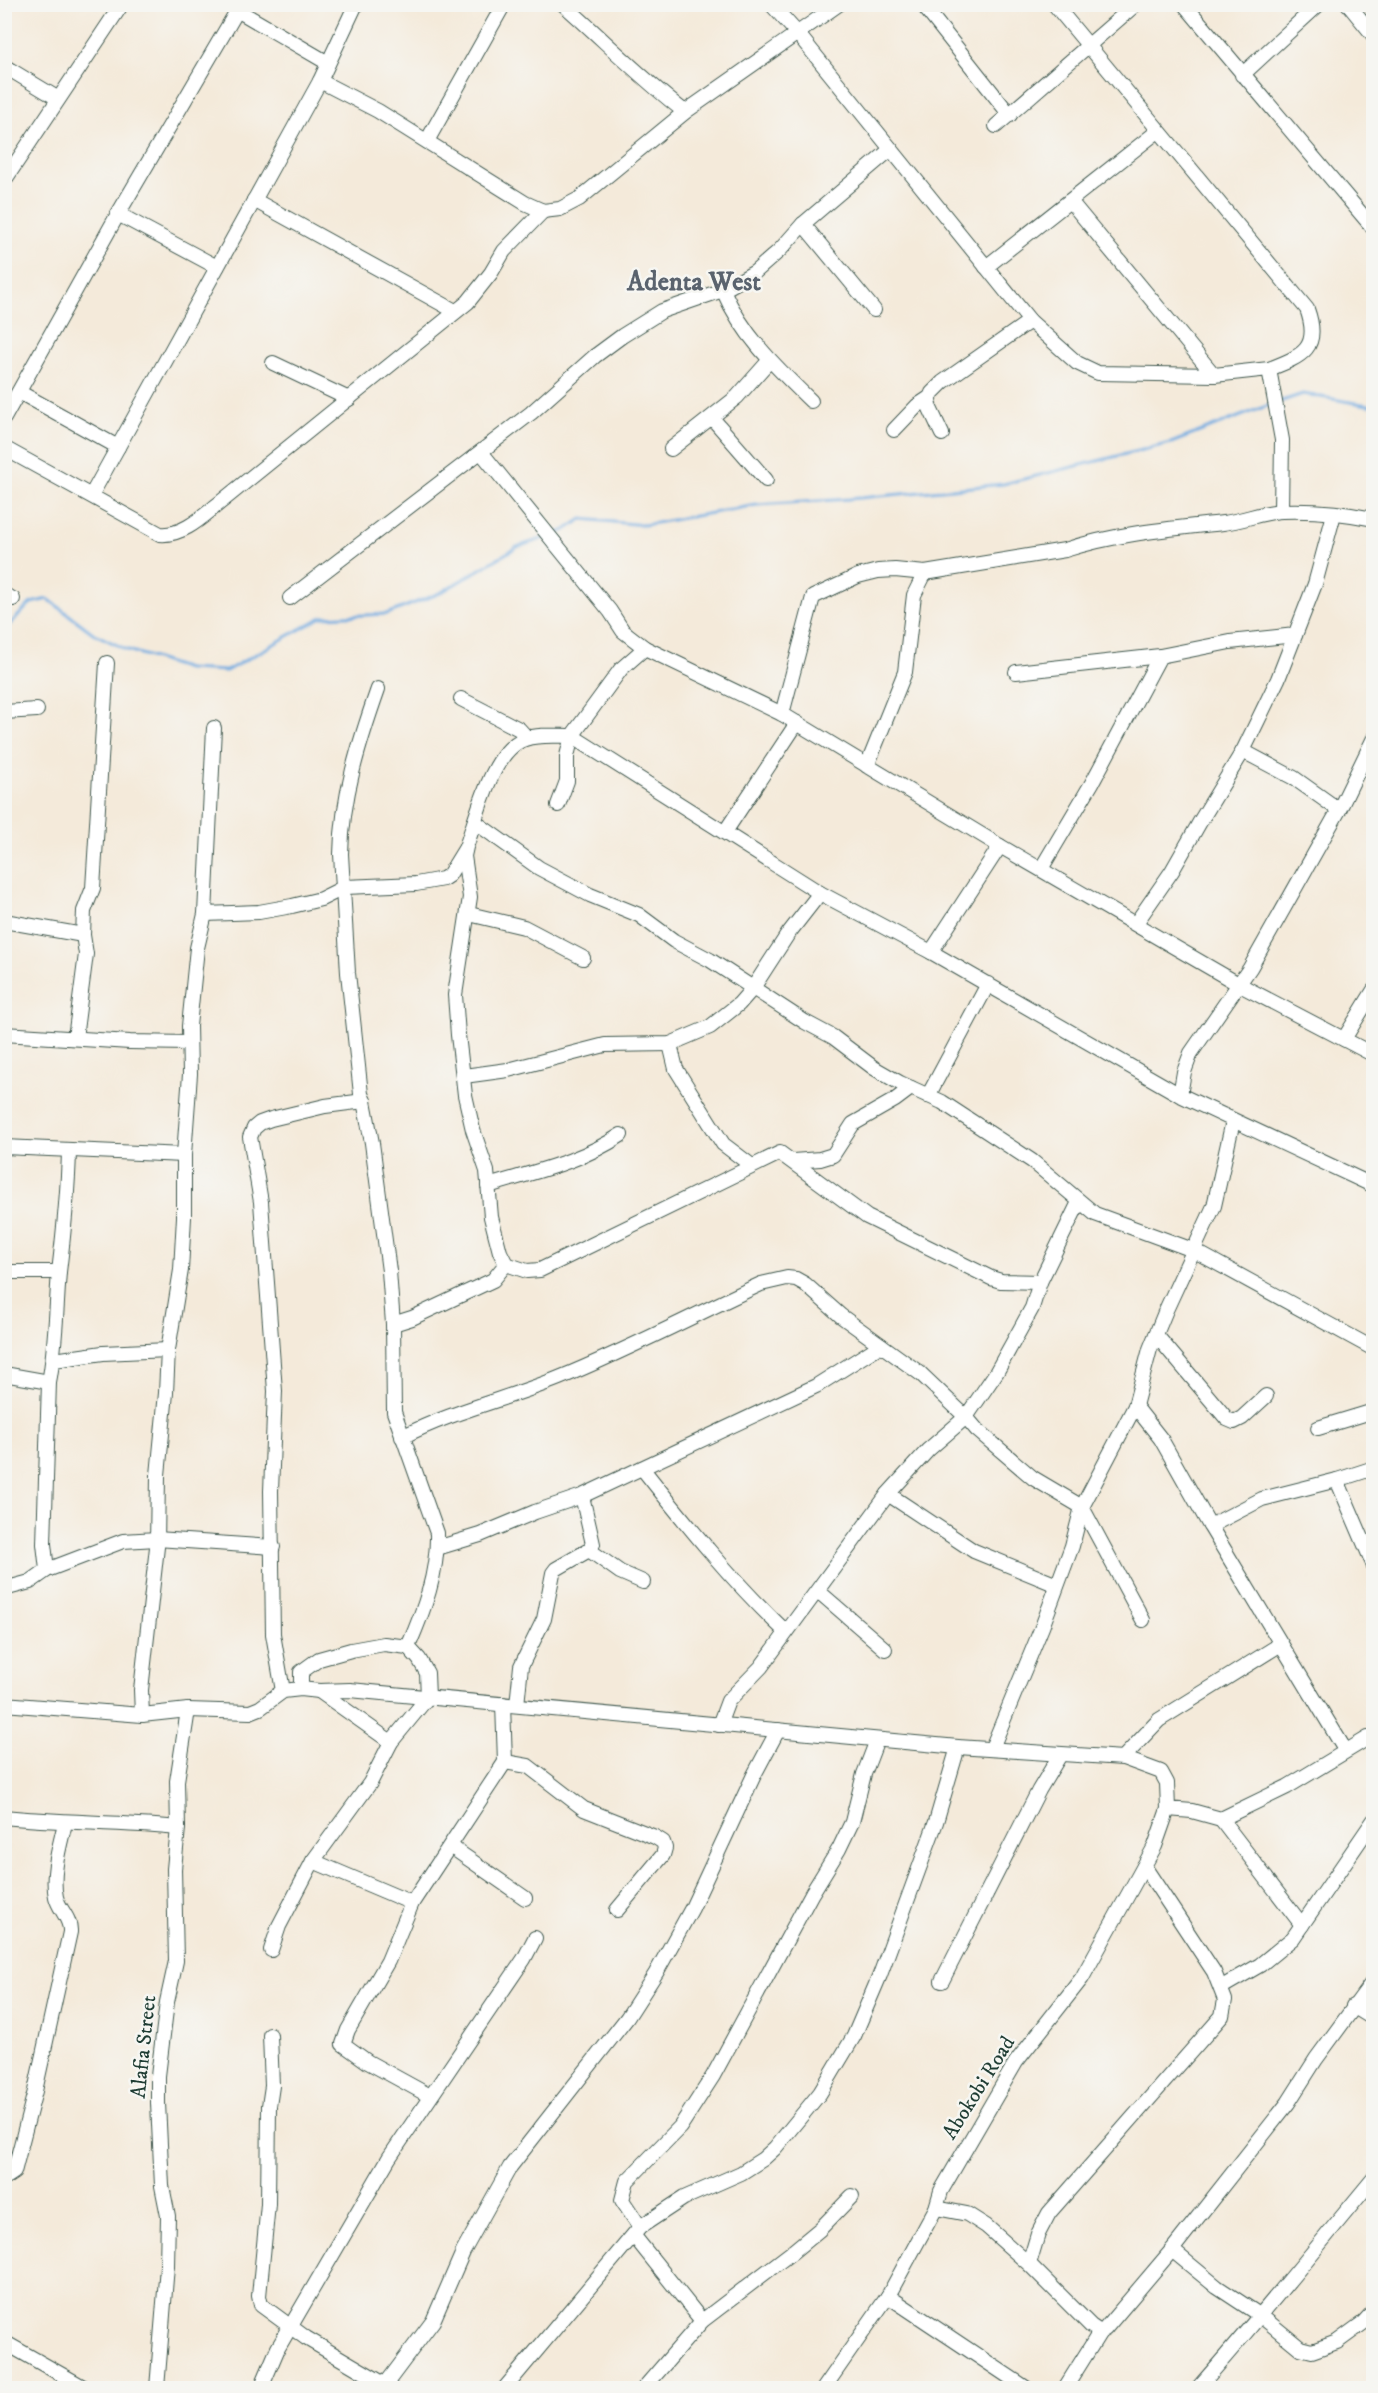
<svg xmlns="http://www.w3.org/2000/svg" width="1378" height="2393" viewBox="0 0 1378 2393" font-family="'IM FELL DW Pica',serif">
	<style>
		.lines { fill: none; stroke-linecap: round; stroke-linejoin: round }
		.stream { stroke: #70aae0; stroke-width: 3 }
		.minor-casing { stroke: #3f574d; stroke-width: 16 }
		.minor { stroke: #fff; stroke-width: 14 }
		.labels { text-anchor: middle; dominant-baseline: central; stroke-width: 5; stroke-linejoin: round; paint-order: stroke }
		.street-label { font-size: 21px; fill: #1f3d34; stroke: #f6f6f2 }
		.district-label { font-size: 27px; font-weight: bold; fill: #5a636e; stroke: #f6f6f2 }
	</style>
	<rect width="100%" height="100%" fill="#f6f6f2"/>
	<filter id="ink" filterUnits="userSpaceOnUse"><feTurbulence type="fractalNoise" baseFrequency=".0167" numOctaves="2"/><feDisplacementMap in="SourceGraphic" scale="12" xChannelSelector="R" yChannelSelector="G"/><feConvolveMatrix kernelMatrix="1 2 1 2 8 2 1 2 1" color-interpolation-filters="sRGB"/></filter>
	<filter id="wash" filterUnits="userSpaceOnUse"><feTurbulence type="fractalNoise" baseFrequency=".008" numOctaves="4" result="noise"/><feDisplacementMap in="SourceGraphic" scale="24" xChannelSelector="R" yChannelSelector="G"/><feGaussianBlur stdDeviation="1.35" result="paint"/><feColorMatrix in="noise" values="0 0 0 0 0 0 0 0 0 0 0 0 0 0 0 0 0 1.4 0 .05"/><feComposite in="paint" operator="in"/></filter>
	<g filter="url(#wash)">
		<rect width="100%" height="100%" fill="#f4eada"/>
		<g class="lines">
			<g class="stream">
				<polyline points="1279,402 1303,394 1374,406"/>
				<polyline points="554,534 564,531 582,519 644,525 757,505 849,499 1003,484 1171,443 1272,404"/>
				<polyline points="4,630 31,603 48,599 93,633 125,649 187,669 226,671 322,617 387,614 440,593 517,547 545,538"/>
			</g>
		</g>
	</g>
	<g filter="url(#ink)">
		<g class="lines">
			<defs>
				<g id="minor">
					<path d="M563,4C604,40 642,79 685,112"/>
					<polyline points="771,4 798,34 1030,321 1077,363 1098,373 1214,375 1269,369 1282,440 1281,511"/>
					<polyline points="922,4 1010,115"/>
					<path d="M1054,4L1307,309C1321,348 1303,356 1269,369"/>
					<polyline points="1184,4 1374,229"/>
					<polyline points="1348,4 1374,36"/>
					<polyline points="237,10 328,63"/>
					<polyline points="4,66 57,98"/>
					<polyline points="1242,75 1319,4"/>
					<polyline points="320,81 378,111 525,203 543,211 560,209 579,199 685,112 839,4"/>
					<polyline points="996,126 1136,4"/>
					<polyline points="427,141 504,4"/>
					<polyline points="4,181 122,4"/>
					<polyline points="254,200 455,311"/>
					<polyline points="1070,201 1214,375"/>
					<polyline points="118,214 217,267"/>
					<polyline points="803,224 874,310"/>
					<polyline points="986,267 1158,131"/>
					<path d="M723,290C743,336 776,367 811,401"/>
					<polyline points="273,363 349,399"/>
					<polyline points="19,392 118,447"/>
					<polyline points="4,418 118,214 241,4"/>
					<polyline points="712,418 766,480"/>
					<polyline points="894,430 917,406 929,398"/>
					<polyline points="942,434 928,404 932,393 943,382 1030,321"/>
					<path d="M4,448L160,534C184,536 204,515 222,501L468,302L491,273L504,251L543,211"/>
					<polyline points="671,449 737,397 769,361"/>
					<polyline points="481,452 610,611 623,631 645,648 782,714 1000,846 1240,985 1374,1055"/>
					<polyline points="92,494 320,81 356,4"/>
					<polyline points="4,595 13,599"/>
					<polyline points="290,598 531,413 595,356 622,336 662,311 723,290 755,272 780,250 803,224 891,149"/>
					<polyline points="1016,672 1160,656"/>
					<path d="M378,689C359,743 342,797 341,854L348,973L361,1094L364,1101L372,1143L389,1271L393,1324L394,1412L437,1533C438,1573 424,1610 408,1647"/>
					<polyline points="461,699 519,729 527,738"/>
					<polyline points="4,712 37,710"/>
					<path d="M782,714L813,597L858,576L878,571L895,570L925,573L1065,550C1117,533 1170,529 1223,523C1243,521 1262,512 1282,511C1311,510 1345,513 1374,519"/>
					<polyline points="1243,751 1294,778 1339,810"/>
					<polyline points="867,766 905,672 914,595 925,573"/>
					<polyline points="558,805 567,781 567,756 572,736 621,669 645,648"/>
					<polyline points="475,822 539,868 590,895 639,915 674,941 710,960 805,1022 833,1037 874,1068 900,1083 942,1102 1032,1161 1095,1214 1193,1250 1374,1349"/>
					<polyline points="725,832 797,723"/>
					<polyline points="1000,846 931,952 1180,1095 1374,1186"/>
					<polyline points="1041,869 1092,783 1160,656 1230,642 1295,635"/>
					<polyline points="205,914 259,912 292,906 321,899 345,887 416,884 443,879 449,875 465,849"/>
					<polyline points="469,914 524,927 583,958"/>
					<polyline points="4,921 83,935"/>
					<polyline points="1136,923 1172,871 1201,820 1243,751 1278,679 1315,584 1334,514"/>
					<path d="M931,952L820,893L572,736C557,736 538,734 525,739C492,749 477,817 466,847L464,856L470,897L455,995L458,1035L465,1095L473,1130L487,1171L491,1217L500,1252L506,1264L527,1271L540,1270L780,1153L867,1217L991,1278L1001,1281L1040,1282"/>
					<polyline points="4,1034 130,1042 188,1043"/>
					<polyline points="75,1038 86,954 83,935 84,911 93,888 107,663"/>
					<polyline points="1344,1039 1374,990"/>
					<polyline points="670,1044 676,1069 723,1144 752,1166"/>
					<polyline points="464,1076 508,1070 605,1045 670,1044 710,1027 739,1004 753,988 788,934 820,893"/>
					<polyline points="1180,1095 1184,1072 1191,1053 1250,968 1339,810 1374,738"/>
					<polyline points="928,1096 988,984"/>
					<polyline points="4,1147 184,1155"/>
					<polyline points="793,1161 820,1159 833,1155 853,1124 895,1100 911,1088"/>
					<path d="M488,1186C533,1172 581,1162 621,1135"/>
					<polyline points="4,1272 59,1272"/>
					<polyline points="393,1324 412,1318 493,1280 506,1264"/>
					<polyline points="1156,1335 1227,1419 1234,1422 1242,1418 1266,1396"/>
					<polyline points="54,1360 103,1353 168,1350"/>
					<polyline points="4,1374 49,1382"/>
					<polyline points="1135,1406 1161,1439 1210,1526 1345,1750"/>
					<polyline points="1318,1428 1374,1411"/>
					<path d="M402,1437C452,1411 507,1399 559,1378C628,1350 694,1315 761,1284L787,1278L796,1279L805,1284L841,1316L921,1374L966,1417L977,1430L1033,1478L1082,1507L1143,1620"/>
					<path d="M642,1468C687,1525 733,1582 786,1632"/>
					<polyline points="1337,1480 1374,1566"/>
					<polyline points="888,1494 974,1551 1057,1585"/>
					<polyline points="1210,1526 1262,1499 1337,1480 1374,1468"/>
					<polyline points="437,1548 480,1535 535,1512 582,1496 816,1386 881,1345"/>
					<polyline points="589,1550 620,1572 643,1582"/>
					<path d="M47,1570L44,1544L49,1382C56,1346 56,1309 59,1272C64,1231 68,1192 69,1151"/>
					<polyline points="4,1589 30,1582 47,1570 123,1541 157,1539 273,1547"/>
					<polyline points="818,1591 885,1649"/>
					<polyline points="283,1691 273,1634 271,1491 275,1391 261,1202 250,1137 254,1128 260,1123 271,1119 325,1106 364,1101"/>
					<polyline points="319,1691 391,1742"/>
					<polyline points="4,1704 142,1715 188,1710 250,1712 260,1708 283,1691 301,1689 319,1691 350,1690 958,1747 1123,1758 1161,1772 1167,1783 1168,1809 1192,1811 1221,1819 1287,1787 1368,1738 1374,1739"/>
					<polyline points="517,1705 521,1666 544,1619 553,1573 556,1569 589,1550 593,1544 582,1496"/>
					<polyline points="142,1715 141,1690 157,1547 158,1475 166,1393 168,1350 181,1270 184,1217 184,1155 190,1074 189,1026 197,948 205,914 214,728"/>
					<polyline points="719,1725 728,1701 761,1667 888,1494 928,1450 966,1417 996,1373 1032,1308 1040,1282 1079,1202"/>
					<polyline points="992,1748 1042,1627 1072,1546 1082,1507 1135,1406 1150,1349 1166,1310 1214,1206 1233,1121"/>
					<polyline points="1123,1758 1159,1720 1281,1644"/>
					<polyline points="505,1762 528,1766 584,1809 655,1837 663,1842 665,1848 663,1855 617,1910"/>
					<path d="M4,1817C63,1823 120,1822 178,1828"/>
					<polyline points="1221,1819 1302,1925"/>
					<polyline points="450,1846 525,1898"/>
					<polyline points="313,1861 412,1903"/>
					<polyline points="271,1950 279,1926 313,1861 370,1783 391,1742 428,1697 427,1673 419,1659 408,1647 384,1644 351,1650 319,1659 301,1672 301,1689"/>
					<polyline points="942,1981 1039,1790 1060,1755"/>
					<polyline points="1222,1987 1260,1965 1293,1938 1374,1820"/>
					<polyline points="1353,2006 1374,2019"/>
					<polyline points="270,2035 272,2086 269,2106 268,2204 259,2296 261,2305 306,2338 391,2388"/>
					<polyline points="430,2096 368,2062 343,2044 348,2030 388,1961 412,1903 505,1762 503,1704"/>
					<path d="M4,2175L8,2176L14,2172L35,2091L70,1932C71,1918 59,1910 56,1897C51,1874 60,1845 65,1823"/>
					<polyline points="936,2208 967,2214 986,2226 1029,2264 1091,2326 1100,2332"/>
					<polyline points="640,2227 622,2200 627,2181 680,2127 713,2076 812,1893 839,1849 852,1822 864,1774 877,1740"/>
					<polyline points="634,2236 702,2321"/>
					<polyline points="1172,2250 1217,2287 1261,2316 1300,2348 1312,2351 1337,2342 1363,2323 1374,2311"/>
					<polyline points="1029,2264 1038,2234 1049,2213 1222,2016 1225,2000 1214,1972 1144,1866"/>
					<polyline points="888,2296 1026,2388"/>
					<polyline points="4,2342 85,2388"/>
					<polyline points="385,2385 433,2321 463,2252 510,2167 627,2018 656,1973 692,1908 754,1775 778,1730"/>
					<polyline points="157,2388 167,2266 168,2216 162,2186 158,2103 158,2076 167,2002 176,1961 174,1869 178,1828 177,1781 188,1710"/>
					<polyline points="261,2388 278,2348 389,2158 524,1959 535,1938"/>
					<polyline points="505,2388 640,2227 684,2198 741,2173 763,2159 775,2148 820,2093 854,2036 880,1975 936,1822 958,1747"/>
					<polyline points="644,2388 702,2321 791,2253 820,2229 852,2196"/>
					<polyline points="824,2388 888,2296 936,2208 941,2191 1016,2062 1082,1978 1155,1846 1168,1809"/>
					<polyline points="1065,2388 1100,2332 1105,2329 1172,2250 1288,2103 1316,2059 1374,1980"/>
					<path d="M1198,2388C1258,2320 1315,2249 1374,2178"/>
				</g>
			</defs>
			<use href="#minor" class="minor-casing"/>
			<use href="#minor" class="minor"/>
		</g>
	</g>
	<g class="labels">
		<g class="street-label">
			<text transform="translate(144 2047) rotate(-84)">Alafia Street</text>
			<text transform="translate(979 2088) rotate(-58)">Abokobi Road</text>
		</g>
		<g class="district-label">
			<text x="694" y="282">Adenta West</text>
		</g>
	</g>
	<rect width="1378" height="2393" fill="none" stroke="#f6f6f2" stroke-width="24"/>
</svg>
